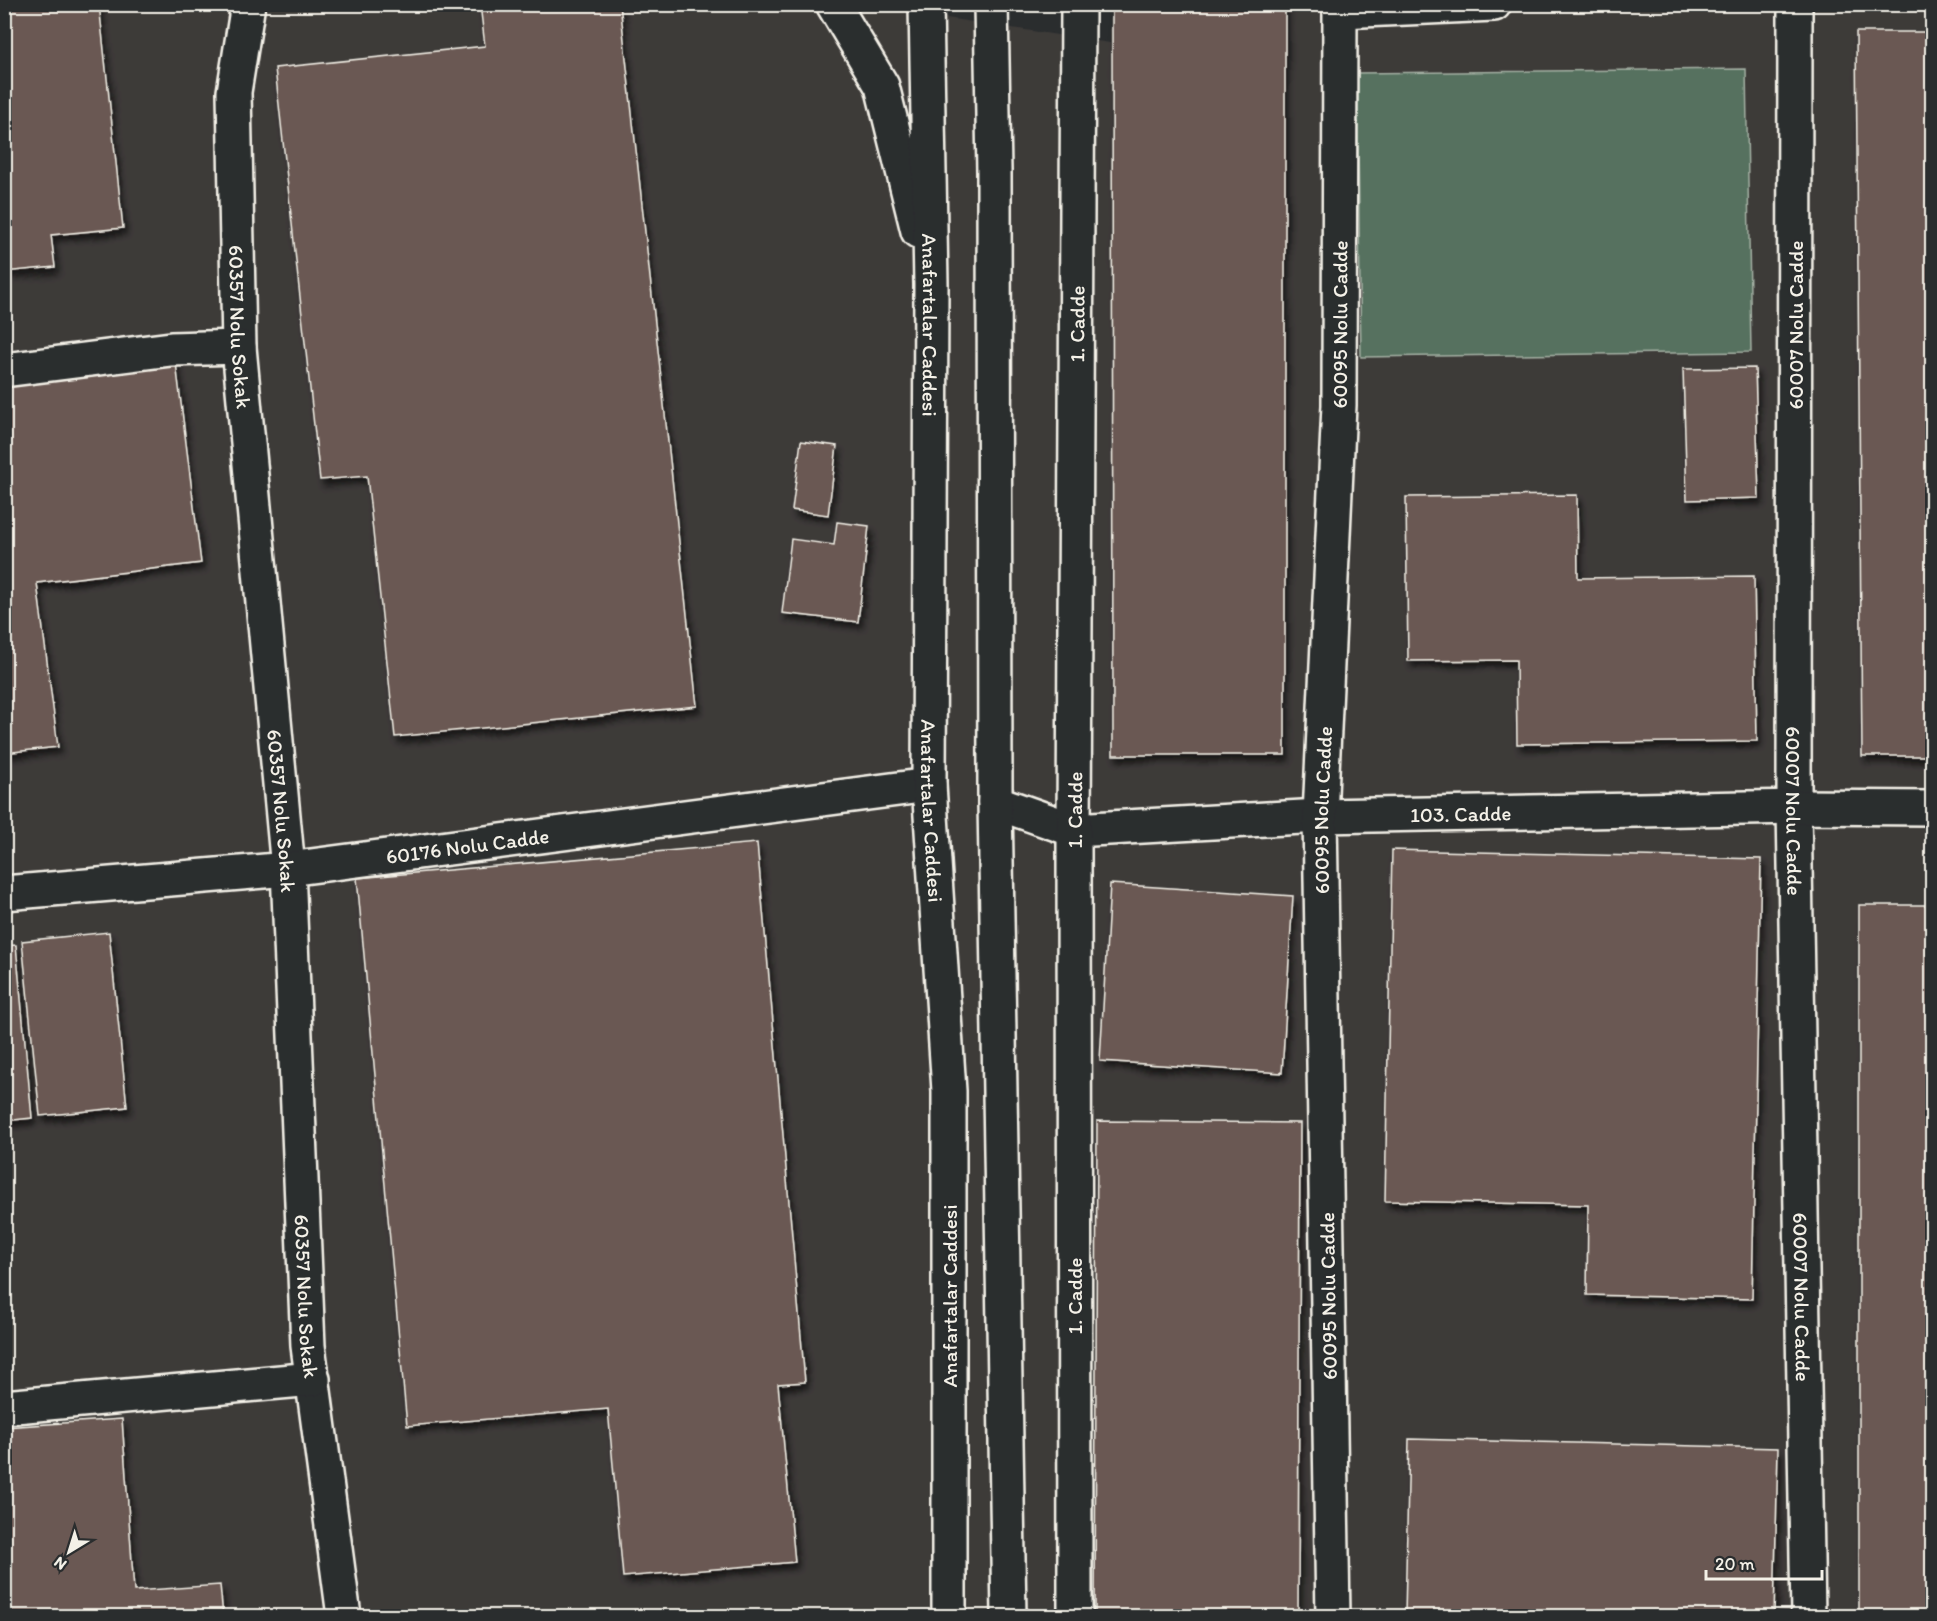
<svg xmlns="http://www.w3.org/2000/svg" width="1937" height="1621" viewBox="0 0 1937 1621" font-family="Itim,sans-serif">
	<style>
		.built { fill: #3d3a39 }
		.green { fill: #56715f; stroke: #a5b1a4; stroke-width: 1.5 }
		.building { fill: #6a5952; stroke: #f4f1e8; stroke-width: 1.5; filter: url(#shadow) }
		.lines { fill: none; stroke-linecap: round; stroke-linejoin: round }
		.minor-casing { stroke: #f4f1e8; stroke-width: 38 }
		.major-casing { stroke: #f4f1e8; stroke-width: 38 }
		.minor { stroke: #2a2d2e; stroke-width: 33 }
		.major { stroke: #2a2d2e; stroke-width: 33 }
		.labels { text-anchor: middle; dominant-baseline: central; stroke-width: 4.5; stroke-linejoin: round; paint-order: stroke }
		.street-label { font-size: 21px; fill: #f4f1e8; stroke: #2a2d2e }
	</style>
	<defs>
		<filter id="shadow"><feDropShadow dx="3.5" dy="6" stdDeviation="3" flood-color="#0009"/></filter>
	</defs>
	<rect width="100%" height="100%" fill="#2a2d2e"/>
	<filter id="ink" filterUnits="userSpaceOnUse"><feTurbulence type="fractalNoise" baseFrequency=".0167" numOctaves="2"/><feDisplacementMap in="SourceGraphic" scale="12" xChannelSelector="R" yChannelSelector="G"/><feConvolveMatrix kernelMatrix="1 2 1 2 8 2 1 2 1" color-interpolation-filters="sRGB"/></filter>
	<g filter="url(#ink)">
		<polygon class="built" points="855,4 1110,43 1110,4 1932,5 1932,1616 5,1616 5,5"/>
		<polygon class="green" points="1746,69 1751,352 1361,357 1357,73"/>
		<g class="building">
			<polygon points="4,4 99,4 123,228 51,235 55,267 4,272"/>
			<polygon points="480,4 620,4 697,706 395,737 367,476 320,480 275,68 485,46"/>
			<polygon points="1112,4 1285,4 1285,755 1113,755"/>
			<polygon points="1856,32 1932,32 1932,756 1862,756"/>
			<polygon points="175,355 201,563 37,583 58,747 4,753 4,377"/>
			<polygon points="1755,368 1759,498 1687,500 1683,369"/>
			<polygon points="801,441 837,446 828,515 792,510"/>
			<polygon points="1577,495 1578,578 1754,576 1757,741 1517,744 1516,660 1408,661 1406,497"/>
			<polygon points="837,522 869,526 858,622 782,613 791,539 834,545"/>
			<polygon points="757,843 805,1382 778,1384 795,1562 623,1577 608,1409 407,1426 357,878"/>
			<polygon points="1392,850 1761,859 1752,1299 1587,1295 1588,1205 1385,1201"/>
			<polygon points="1110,884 1293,896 1282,1073 1100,1061"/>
			<rect x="1859" y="905" width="73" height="711"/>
			<polygon points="109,932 127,1107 40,1116 22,941"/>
			<polygon points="16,945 32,1118 4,1121 4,946"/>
			<polygon points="1097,1121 1300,1123 1298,1616 1095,1616"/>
			<polygon points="122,1419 134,1591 220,1585 223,1616 4,1616 4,1427"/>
			<polygon points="1409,1439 1778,1448 1774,1616 1405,1616"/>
			<polygon points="807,1612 807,1616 720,1616"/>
		</g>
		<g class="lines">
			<defs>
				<g id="minor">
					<path id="s1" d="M248,4L234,92L239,347L288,869L308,1346L344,1616"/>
					<path id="s2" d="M1795,4L1794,807L1808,1616"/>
					<polyline points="1340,11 1494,4"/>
					<polyline points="4,370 171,349 239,347"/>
					<path id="s3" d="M995,802L1074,830L1320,816L1794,807L1932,808"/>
					<path id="s4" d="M4,893L288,869L929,785"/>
					<polyline points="4,1407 313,1379"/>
					<path id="s5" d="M1075,1616L1074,830L1078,4"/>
					<path id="s6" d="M1333,1616L1320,816L1339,405L1340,4"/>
				</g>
				<g id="major">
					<polyline points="833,4 882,86 918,231"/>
					<path id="s7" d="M926,4L931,285L929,785L949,1091V1616"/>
					<polyline points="991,4 994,172 995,802 1009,1616"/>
				</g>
			</defs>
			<use href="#minor" class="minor-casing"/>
			<use href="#major" class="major-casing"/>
			<use href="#minor" class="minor"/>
			<use href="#major" class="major"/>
		</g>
	</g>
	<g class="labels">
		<g class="street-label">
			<text stroke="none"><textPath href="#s7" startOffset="321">Anafartalar Caddesi</textPath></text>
			<text stroke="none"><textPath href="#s5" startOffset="1292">1. Cadde</textPath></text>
			<text stroke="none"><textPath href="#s6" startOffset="1292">60095 Nolu Cadde</textPath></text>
			<text transform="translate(1795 325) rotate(-90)">60007 Nolu Cadde</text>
			<text stroke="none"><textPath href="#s1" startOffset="324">60357 Nolu Sokak</textPath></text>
			<text stroke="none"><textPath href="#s5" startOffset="806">1. Cadde</textPath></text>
			<text stroke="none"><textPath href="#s6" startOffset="806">60095 Nolu Cadde</textPath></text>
			<text stroke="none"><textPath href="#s1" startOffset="810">60357 Nolu Sokak</textPath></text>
			<text stroke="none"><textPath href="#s7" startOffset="807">Anafartalar Caddesi</textPath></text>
			<text stroke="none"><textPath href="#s2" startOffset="807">60007 Nolu Cadde</textPath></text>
			<text stroke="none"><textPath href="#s3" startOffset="471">103. Cadde</textPath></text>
			<text stroke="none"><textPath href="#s4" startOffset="466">60176 Nolu Cadde</textPath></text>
			<text stroke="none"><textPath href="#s1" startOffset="1296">60357 Nolu Sokak</textPath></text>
			<text transform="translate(949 1296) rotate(-90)">Anafartalar Caddesi</text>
			<text transform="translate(1074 1296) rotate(-90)">1. Cadde</text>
			<text transform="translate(1328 1296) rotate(-91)">60095 Nolu Cadde</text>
			<text stroke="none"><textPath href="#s2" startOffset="1293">60007 Nolu Cadde</textPath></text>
		</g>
	</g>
	<rect width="1937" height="1621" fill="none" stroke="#2a2d2e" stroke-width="24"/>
	<rect x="12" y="12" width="1913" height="1597" fill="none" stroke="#f4f1e8" stroke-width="2" filter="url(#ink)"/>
	<g transform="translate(69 1552) rotate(218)" stroke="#2a2d2e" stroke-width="4.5" paint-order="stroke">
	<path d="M0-4.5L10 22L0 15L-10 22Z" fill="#f4f1e8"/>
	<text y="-9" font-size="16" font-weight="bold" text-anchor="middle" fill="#f4f1e8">N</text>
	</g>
	<path d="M1706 1570v9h116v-9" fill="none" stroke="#f4f1e8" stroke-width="3"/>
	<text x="1715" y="1570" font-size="18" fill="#f4f1e8" stroke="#2a2d2e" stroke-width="4.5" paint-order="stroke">20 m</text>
</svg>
